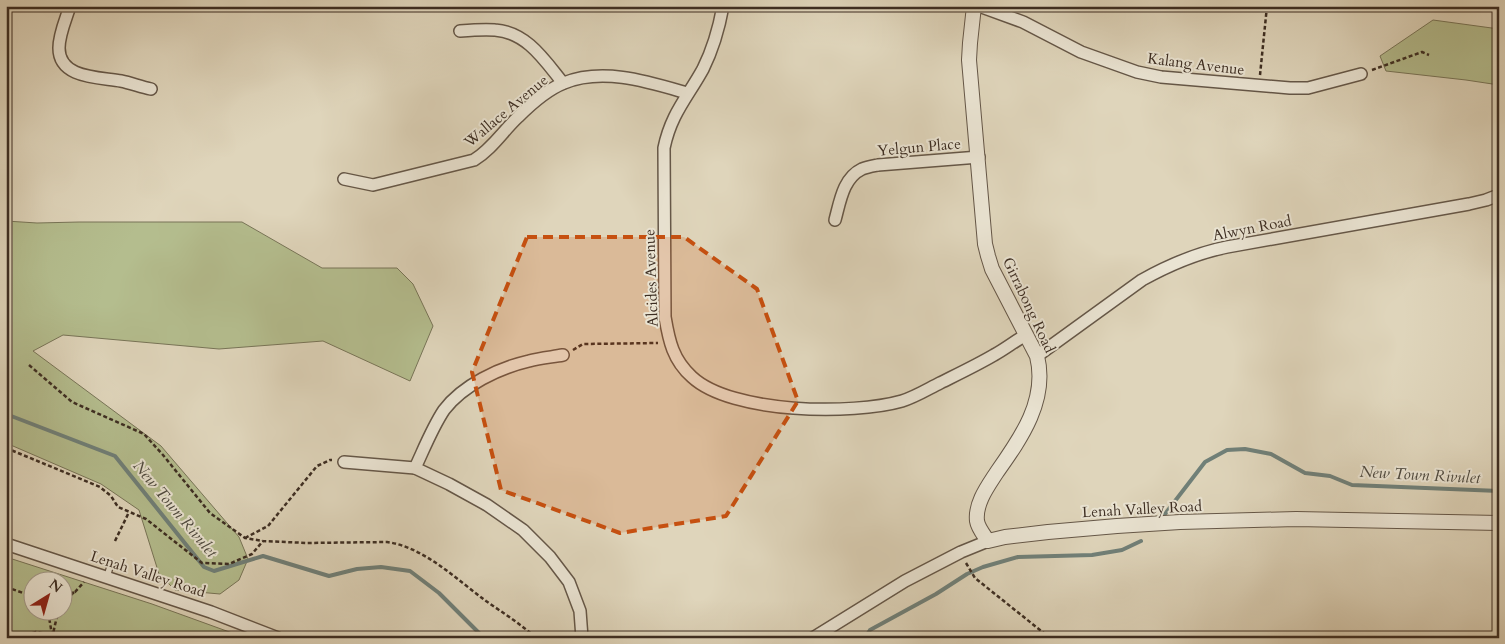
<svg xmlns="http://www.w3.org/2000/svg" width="1505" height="644" viewBox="0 0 1505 644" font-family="Cardo,serif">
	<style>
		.green { fill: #b4bd8e; stroke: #787558; fill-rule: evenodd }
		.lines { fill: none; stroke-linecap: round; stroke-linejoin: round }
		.stream { stroke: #708079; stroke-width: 4 }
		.service-casing { stroke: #655748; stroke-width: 8 }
		.minor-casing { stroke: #655748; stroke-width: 14 }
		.tertiary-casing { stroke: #655748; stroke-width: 16 }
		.path { stroke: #3c2d22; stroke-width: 2.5; stroke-dasharray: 4 2.5; stroke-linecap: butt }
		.service { stroke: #eae4d3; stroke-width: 5.5 }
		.minor { stroke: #eae4d3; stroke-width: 11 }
		.tertiary { stroke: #eae4d3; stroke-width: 14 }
		.marked { fill: #c65010; fill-opacity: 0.2; stroke: #c65010; stroke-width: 4; stroke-dasharray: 10 6; stroke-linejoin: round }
		.labels { text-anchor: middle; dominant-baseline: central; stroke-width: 4; stroke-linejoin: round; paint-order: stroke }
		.street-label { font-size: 15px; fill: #3c2d22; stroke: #eae4d3 }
		.water-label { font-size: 16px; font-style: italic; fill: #4d493f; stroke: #eae4d3 }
	</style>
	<rect width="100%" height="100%" fill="#dfd5bb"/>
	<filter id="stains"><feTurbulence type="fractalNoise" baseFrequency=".004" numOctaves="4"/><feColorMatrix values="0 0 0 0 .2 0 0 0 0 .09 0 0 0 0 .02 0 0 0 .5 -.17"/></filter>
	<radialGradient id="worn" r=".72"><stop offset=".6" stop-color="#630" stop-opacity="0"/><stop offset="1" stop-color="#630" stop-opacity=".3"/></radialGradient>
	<g class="green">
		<polygon points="1433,20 1499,29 1499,85 1466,80 1386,71 1380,56"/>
		<polygon points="6,221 37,223 79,222 242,222 322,268 397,268 413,284 433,326 410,381 323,341 219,349 63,335 33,351 161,446 239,537 248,559 239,580 220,594 175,590 159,574 139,510 101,484 6,443"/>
		<path d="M6,557L152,604L246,638H6ZM32,582H62V612H32Z"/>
	</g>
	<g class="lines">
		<g class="stream">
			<polyline points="6,414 115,456 204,567 214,571 263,556 329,576 357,569 381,567 410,571 439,593 484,638"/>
			<polyline points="1165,514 1205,462 1227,450 1245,449 1271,454 1305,473 1330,476 1352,485 1499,491"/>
			<polyline points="865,638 870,630 936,594 967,574 983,567 1018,557 1092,555 1122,550 1141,541"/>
		</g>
		<defs>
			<polyline id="service" points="107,577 111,563"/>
			<g id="minor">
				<path d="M70,6C66,19 59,34 59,48C59,79 100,77 121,81C131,83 141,87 151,89"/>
				<path d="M723,6C719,28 713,49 703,69C687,98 671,114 664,148L665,317C669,341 673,360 692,377C732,414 853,415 902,401C915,397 928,389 940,383C958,374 977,365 994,355C1005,349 1015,341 1026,335"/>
				<polyline points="979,6 1023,22 1081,52 1137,72 1161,77 1290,88 1308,88 1361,74"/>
				<path d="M460,31C472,30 484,29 495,30C527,32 545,61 563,83"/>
				<path d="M344,179L373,185L474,160C492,149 503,131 518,117C531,104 546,90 564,83C603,67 649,82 687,93"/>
				<path d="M835,220C840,202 843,178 862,169C867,167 873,166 878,165L979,157"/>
				<path d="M1037,356L1142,280C1169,265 1197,253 1227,247L1469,204L1486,200L1499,195"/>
				<polyline points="344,462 415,468 449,484 487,505 523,530 550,557 569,582 580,611 582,638"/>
				<path d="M415,468C424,449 432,428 444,410C463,385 499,368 529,361C540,358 552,357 563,355"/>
				<polyline points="6,544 211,612 278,638"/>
				<polyline points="813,638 905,581 961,552 988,541"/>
			</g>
			<path id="tertiary" d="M974,6L970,43L969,60L985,244L988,256L992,269L1037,356C1048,400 1021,438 997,472C988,486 975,503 977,521C978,528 984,535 988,541L1005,537L1048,532L1117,526L1180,522L1296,519L1499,523"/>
		</defs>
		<use href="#service" class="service-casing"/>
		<use href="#minor" class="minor-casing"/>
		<use href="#tertiary" class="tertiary-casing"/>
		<g class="path">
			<polyline points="1372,70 1422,52 1429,55"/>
			<polyline points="1260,75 1267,6"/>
			<polyline points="573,350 583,344 658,343"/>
			<path d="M29,365L72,402L144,434L163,455L210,513L245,538L263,541L307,543L387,542C424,547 456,579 486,601C503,613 521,624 536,638"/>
			<polyline points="6,448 100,487 111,496 118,507 146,519 202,563 229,564 252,554 263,541"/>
			<polyline points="245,538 268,526 317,466 330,460 332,460"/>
			<polyline points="115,541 129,512"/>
			<polyline points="966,563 975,578 1050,638"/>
			<polyline points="6,587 32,596"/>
			<polyline points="62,594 75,592 84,582"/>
			<polyline points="62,604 74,592"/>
			<polyline points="29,638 30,634 36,632 52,635 49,617 46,612"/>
			<polyline points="52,638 58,612"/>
		</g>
		<use href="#service" class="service"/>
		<use href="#minor" class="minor"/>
		<use href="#tertiary" class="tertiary"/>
	</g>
	<path class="marked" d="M527,237H684L757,289L798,401L726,516L620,533L501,490L472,372Z"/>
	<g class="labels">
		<g class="street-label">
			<text transform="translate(1196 64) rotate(7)">Kalang Avenue</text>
			<text transform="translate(506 111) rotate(-40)">Wallace Avenue</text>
			<text transform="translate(919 147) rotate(-5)">Yelgun Place</text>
			<text transform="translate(1252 228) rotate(-11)">Alwyn Road</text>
			<text transform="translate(651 278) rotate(-92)">Alcides Avenue</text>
			<text transform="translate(1029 305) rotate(65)">Girrabong Road</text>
			<text transform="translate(1142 509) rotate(-3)">Lenah Valley Road</text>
			<text transform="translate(148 574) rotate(18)">Lenah Valley Road</text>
		</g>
		<g class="water-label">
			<text transform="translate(1420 475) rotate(3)">New Town Rivulet</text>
			<text transform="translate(175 509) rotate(50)">New Town Rivulet</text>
		</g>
	</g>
	<rect width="1505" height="644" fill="none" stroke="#dfd5bb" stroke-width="25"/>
	<rect x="8" y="8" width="1490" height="629" fill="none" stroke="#3c2d22" stroke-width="2.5"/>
	<rect x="12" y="12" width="1480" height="619" fill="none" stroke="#3c2d22"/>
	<g transform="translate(48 596) rotate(37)"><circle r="24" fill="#eae4d3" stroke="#a49b8c"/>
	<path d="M0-4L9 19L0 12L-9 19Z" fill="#8f2418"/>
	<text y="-8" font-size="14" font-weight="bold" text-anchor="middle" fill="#3c2d22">N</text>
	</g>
	<rect width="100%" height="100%" filter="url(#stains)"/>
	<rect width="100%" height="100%" fill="url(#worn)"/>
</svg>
